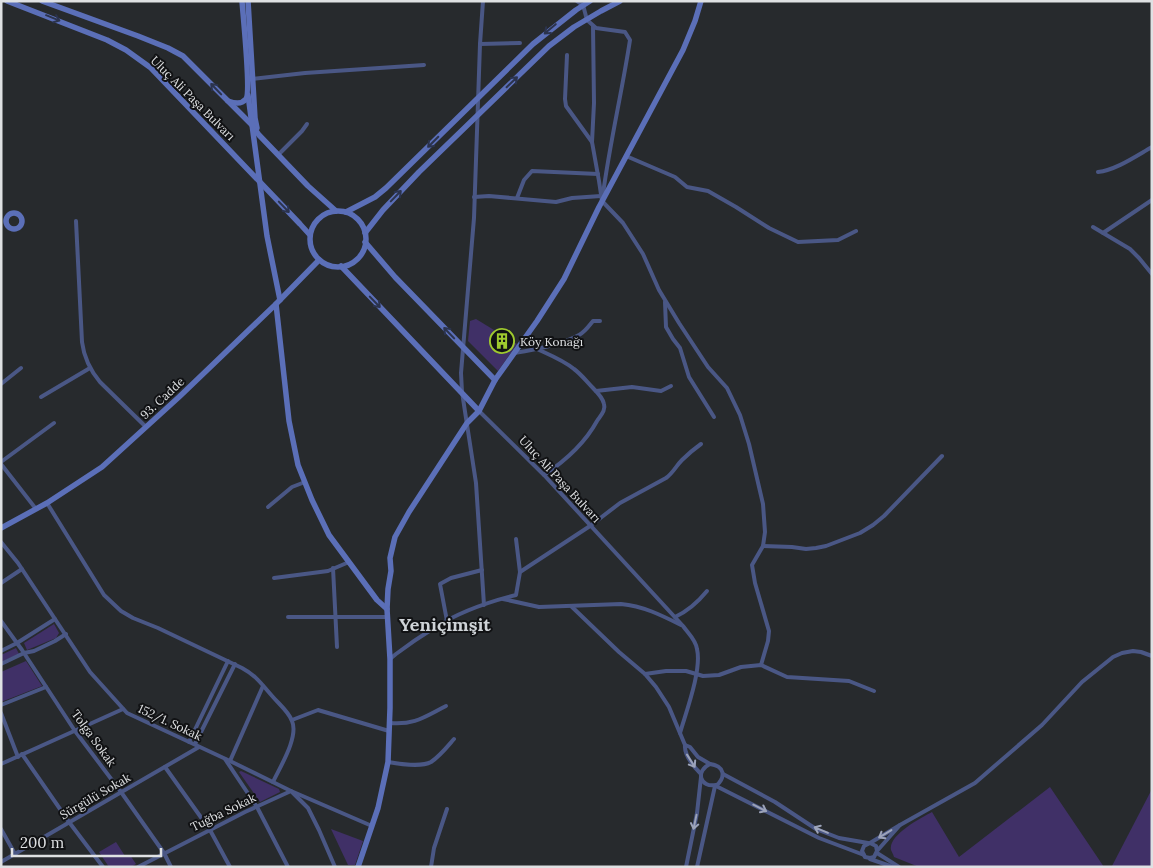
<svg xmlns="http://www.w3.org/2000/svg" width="1153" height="868" viewBox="0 0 1153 868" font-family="Lora,serif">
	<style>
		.green { fill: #403067 }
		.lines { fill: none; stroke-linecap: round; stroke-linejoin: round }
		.street { stroke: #4a5785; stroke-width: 4 }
		.secondary { stroke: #5b6fb8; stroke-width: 5.5 }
		.oneway { stroke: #2b334d }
		.oneway2 { stroke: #9ca3b9 }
		.labels { text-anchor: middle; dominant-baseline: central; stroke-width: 4; stroke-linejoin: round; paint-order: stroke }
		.street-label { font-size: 12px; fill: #dfe1e3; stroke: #111214 }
		.poi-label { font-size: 12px; fill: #dfe1e3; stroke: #111214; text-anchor: start }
		.district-label { font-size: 18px; font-weight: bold; fill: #cfd3d7; stroke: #111214 }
	</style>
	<rect width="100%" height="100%" fill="#272a2d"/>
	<g class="green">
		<polygon points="476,319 517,344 498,371 468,341 470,321"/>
		<polygon points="54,624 59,633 56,638 27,650 24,643"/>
		<polygon points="16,648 19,654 1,662 1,655"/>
		<polygon points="26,661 42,686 1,702 1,672"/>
		<polygon points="241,771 279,789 280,792 260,802 239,772"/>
		<path d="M1050,787L1104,867H919L894,857C894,856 891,850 891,850C888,835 921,818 932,812L959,857Z"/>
		<polygon points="1152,789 1152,867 1112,867 1112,866"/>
		<polygon points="331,829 363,841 355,865 348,865"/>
		<polygon points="116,842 125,856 130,855 136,864 131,867 109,867 99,852"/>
	</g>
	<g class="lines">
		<g class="street">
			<polyline points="483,1 480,44 474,218 461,373 462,392 476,483 484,605"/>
			<path d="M577,1L583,5L587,20L596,28L625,32L630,40C622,92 610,142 603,194"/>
			<polyline points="593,26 594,103 592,142 599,181 602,201 623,223 643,254 659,290 679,323 708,367 727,388 740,415 749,444 763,504 765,532 763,546 752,565 755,583 769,631 768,641 761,665"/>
			<polyline points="480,44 520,43"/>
			<polyline points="567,55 565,99 566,106 592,142"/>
			<polyline points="252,79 305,73 424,65"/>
			<polyline points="278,155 302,131 307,124"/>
			<polyline points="626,156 675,177 687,187 708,191 736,207 769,228 798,242 838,240 856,231"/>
			<path d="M1098,172C1116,170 1136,156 1152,147"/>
			<polyline points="474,197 489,196 556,202 572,198 601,196"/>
			<polyline points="517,198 524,180 532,171 598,174"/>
			<path d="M76,221L82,342C84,358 90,370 100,382L146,427"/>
			<polyline points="1093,227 1130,249 1139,258 1152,274"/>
			<polyline points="1103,233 1152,200"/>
			<polyline points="665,302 666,327 673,339 680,348 689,377 714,417"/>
			<path d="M537,349C550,355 563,360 574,369C581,374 587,382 593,388C597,392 603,398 604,404C606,410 601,415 597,421C585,443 565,461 544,475"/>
			<path d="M514,353C534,350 561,345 579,335C585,332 589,326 593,321H600"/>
			<polyline points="1,384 21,368"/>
			<polyline points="596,391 632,387 661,391 671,386"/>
			<polyline points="41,397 90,368"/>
			<path d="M479,411L544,475L683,626C688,633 696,640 697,649C702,670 686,712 680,733"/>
			<polyline points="1,462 54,423"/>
			<polyline points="1,464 36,509"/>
			<path d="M47,503L104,595L121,611L133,618L158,628L242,668C257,676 262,685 273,697C279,704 289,712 292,721C299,737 280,767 273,782"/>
			<polyline points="268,507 292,487 305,482"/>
			<polyline points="516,539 520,572"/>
			<polyline points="1,542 18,563 90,672 127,713 230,761 291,791 372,826"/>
			<polyline points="763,546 792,547 806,549 816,548 826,546 860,533 873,525 884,516 942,456"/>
			<polyline points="333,568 337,647"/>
			<polyline points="274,578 328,571 349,562"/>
			<polyline points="1,583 22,569"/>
			<path d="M503,599L539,607L621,604C643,606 661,615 681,625"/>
			<path d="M571,606L619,652L645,674L656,687L669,707L685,745C684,756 694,767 701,774"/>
			<polyline points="288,617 388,617"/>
			<path d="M675,617C688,611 698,602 707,591"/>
			<polyline points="1,621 22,650 75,731 121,792 164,853 171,867"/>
			<polyline points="447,621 440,584 451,578 482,570"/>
			<polyline points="1,651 17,643 55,619"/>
			<path d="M390,659L396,654C408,645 421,636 434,628C459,612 488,602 516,595L520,572L590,526L620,503L666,478C673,473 676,466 682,460C688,454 694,449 701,444"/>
			<polyline points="1,664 24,653 34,651 55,641 66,634"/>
			<polyline points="645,674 666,671 686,671 703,676 719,675 741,667 761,665 787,677 849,681 874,691"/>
			<polyline points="1,705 46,687"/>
			<polyline points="1,713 18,757"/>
			<polyline points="292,720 318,710 389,731"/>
			<path d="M390,723C415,725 424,717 446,706"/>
			<polyline points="189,742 228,661"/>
			<polyline points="195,744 235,664"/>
			<polyline points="685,745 690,747 698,757 710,764"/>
			<polyline points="22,754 69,822 103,867"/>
			<polyline points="225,759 257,807 288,867"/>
			<polyline points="230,761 263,686"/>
			<path d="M388,762C399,764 422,767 431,762C440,756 447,747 454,739"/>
			<polyline points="1,764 123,709"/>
			<path d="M710,764C725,766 726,777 716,786V785C700,788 695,771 710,764Z"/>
			<polyline points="165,767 210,830 230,867"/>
			<polyline points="723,774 775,802 816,829 839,838 868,843"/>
			<polyline points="716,786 819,838 864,855"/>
			<polyline points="900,825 975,783 1042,725 1082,682 1113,657 1122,653 1133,651 1141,652 1152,656"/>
			<polyline points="1,829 15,854"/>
			<polyline points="870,843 900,825 877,851 874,857 870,858 865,857 862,851 864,846 870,843 876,846 877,851"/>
			<polyline points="877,853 899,867"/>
			<polyline points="870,859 893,867"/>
			<polyline points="1,862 199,747"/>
			<polyline points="138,867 245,812 291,791 308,808 319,830 335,867"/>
			<polyline points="431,867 434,848 447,809"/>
			<polyline points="686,867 697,813 701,777"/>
			<polyline points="697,867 715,786"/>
		</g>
		<g class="secondary">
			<polyline points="7,1 107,40 126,50 151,68 300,224 310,235"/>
			<polyline points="42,1 138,36 168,48 183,56 252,125 259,135 308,186 336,211"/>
			<polyline points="248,1 255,118 257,128"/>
			<polyline points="248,95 267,236 280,300"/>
			<path d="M228,101C234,103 241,105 246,99C251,92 243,15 242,1"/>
			<circle cx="338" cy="239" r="28"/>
			<polyline points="346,212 375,197 386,188 533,44 576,10 590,1"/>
			<circle cx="14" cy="221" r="8"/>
			<polyline points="365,233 383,210 419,172 549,46 574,27 601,11 620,1"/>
			<polyline points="365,242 395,277 495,380"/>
			<polyline points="341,266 479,411"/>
			<polyline points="276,304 289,421 298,465 312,500 329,535 377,600 387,609"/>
			<polyline points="1,528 47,503 102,467 179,397 276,304 319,260"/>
			<polyline points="358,867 378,808 388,762 390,708 390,659 387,609 388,589 391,571 390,558 395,537 409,512 467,423 479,411 495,380 537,321 564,279 599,207 683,50 695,21 701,1"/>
		</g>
	</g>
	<defs><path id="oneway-shaft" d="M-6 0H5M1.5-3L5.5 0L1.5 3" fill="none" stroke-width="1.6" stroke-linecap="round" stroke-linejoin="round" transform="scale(1.25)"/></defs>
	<g class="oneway">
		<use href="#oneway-shaft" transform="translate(53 18) rotate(22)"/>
		<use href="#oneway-shaft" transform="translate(550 29) rotate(140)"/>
		<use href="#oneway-shaft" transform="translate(512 82) rotate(-44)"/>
		<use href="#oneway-shaft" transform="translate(216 89) rotate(-134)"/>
		<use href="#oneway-shaft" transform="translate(433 142) rotate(135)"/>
		<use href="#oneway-shaft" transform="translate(396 196) rotate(-46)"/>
		<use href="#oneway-shaft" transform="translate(284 207) rotate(46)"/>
		<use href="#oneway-shaft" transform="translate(375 302) rotate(46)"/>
		<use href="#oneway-shaft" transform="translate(449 333) rotate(-134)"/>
	</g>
	<g class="oneway2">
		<use href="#oneway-shaft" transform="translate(691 761) rotate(58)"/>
		<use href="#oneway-shaft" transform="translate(760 808) rotate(27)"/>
		<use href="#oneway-shaft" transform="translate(695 822) rotate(102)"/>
		<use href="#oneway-shaft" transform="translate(821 830) rotate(-157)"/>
		<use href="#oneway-shaft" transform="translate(885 834) rotate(149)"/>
	</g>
	<defs>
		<symbol id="building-ring" viewBox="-11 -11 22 22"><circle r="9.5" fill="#111214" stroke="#9fca2e" stroke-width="1.5"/><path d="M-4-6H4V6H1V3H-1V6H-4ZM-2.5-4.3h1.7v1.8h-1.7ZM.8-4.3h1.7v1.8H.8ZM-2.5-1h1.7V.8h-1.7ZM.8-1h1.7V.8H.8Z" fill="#9fca2e"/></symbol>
	</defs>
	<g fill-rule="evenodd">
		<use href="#building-ring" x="488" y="327" width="28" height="28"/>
	</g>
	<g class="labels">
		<g class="street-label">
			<text transform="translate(193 98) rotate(45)">Uluç Ali Paşa Bulvarı</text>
			<text transform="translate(162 398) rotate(-43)">93. Cadde</text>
			<text transform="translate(560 479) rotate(47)">Uluç Ali Paşa Bulvarı</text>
			<text transform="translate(170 722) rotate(25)">152/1. Sokak</text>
			<text transform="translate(94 738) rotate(54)">Tolga Sokak</text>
			<text transform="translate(95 796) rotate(-30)">Sürgülü Sokak</text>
			<text transform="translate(223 812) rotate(-26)">Tuğba Sokak</text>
		</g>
		<g class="poi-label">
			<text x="520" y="341">Köy Konağı</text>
		</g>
		<g class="district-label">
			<text x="445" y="624">Yeniçimşit</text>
		</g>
	</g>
	<rect width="1153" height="868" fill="none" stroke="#dfe1e3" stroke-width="5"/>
	<path d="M12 848v8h149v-8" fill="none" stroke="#dfe1e3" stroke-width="2.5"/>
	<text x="20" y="848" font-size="15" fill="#dfe1e3" stroke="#111214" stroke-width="4" paint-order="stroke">200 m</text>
</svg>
